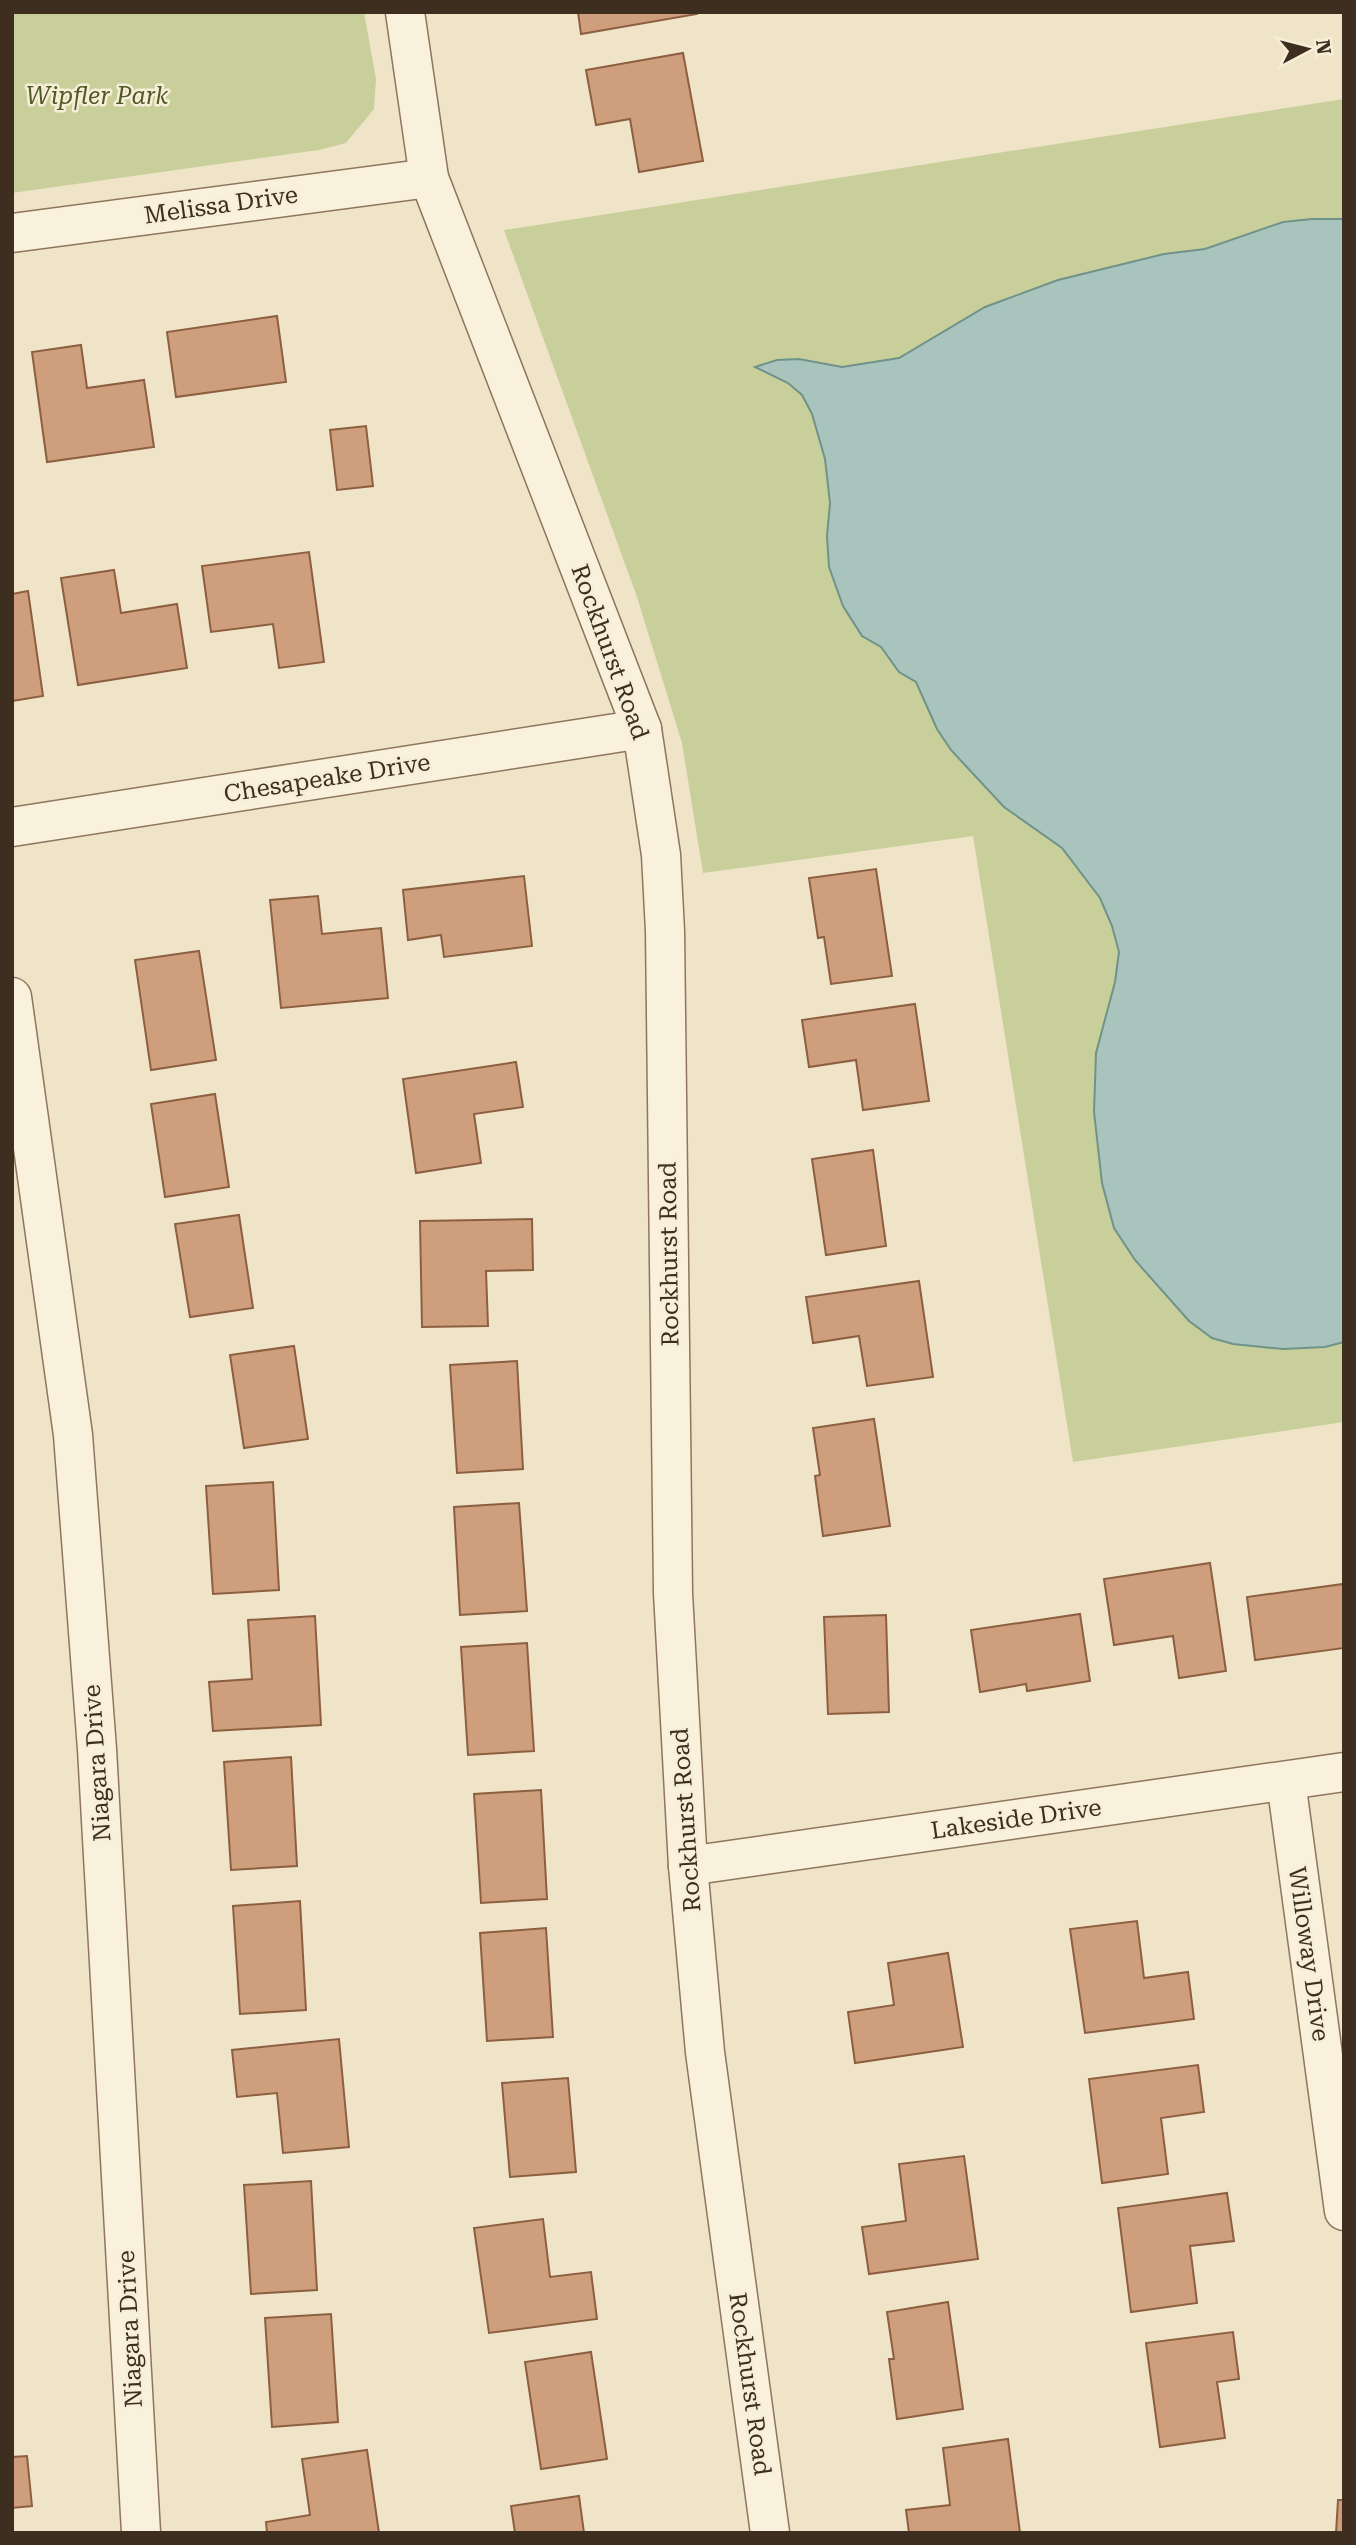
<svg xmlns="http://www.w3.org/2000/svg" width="1356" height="2545" viewBox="0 0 1356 2545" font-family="'Roboto Serif',serif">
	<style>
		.green { fill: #c9cf9b }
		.water { fill: #a9c4bc; stroke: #6f938a; stroke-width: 2 }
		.building { fill: #cf9f7d; stroke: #8d5f41; stroke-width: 2 }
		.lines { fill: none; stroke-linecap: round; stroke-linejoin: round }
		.minor-casing { stroke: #8d765c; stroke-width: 41 }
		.minor { stroke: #faf1dc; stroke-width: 38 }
		.labels { text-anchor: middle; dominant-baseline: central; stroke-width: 5; stroke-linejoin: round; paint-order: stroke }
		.park-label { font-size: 24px; font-style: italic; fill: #4d5a26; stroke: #f7eed8 }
		.street-label { font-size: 24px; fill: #3d2e20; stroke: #f7eed8 }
	</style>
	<rect width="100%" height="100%" fill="#f0e4c8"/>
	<g class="green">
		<polygon points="12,12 364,12 376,79 374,109 346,143 319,150 12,193"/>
		<polygon points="1344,99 1344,1422 1073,1462 973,836 703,873 682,743 637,597 504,230"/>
	</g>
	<polygon class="water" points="1312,219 1344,219 1344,1342 1325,1347 1283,1349 1233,1344 1212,1338 1189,1321 1135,1260 1114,1228 1102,1183 1094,1112 1096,1053 1115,982 1119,952 1112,926 1100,898 1062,848 1004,807 951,750 937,729 916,682 899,672 881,647 862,636 843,606 829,567 827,536 830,503 825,459 812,414 802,395 788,383 755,367 777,360 799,359 842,367 899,358 985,307 1058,280 1164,254 1205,249 1283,222"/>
	<g class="building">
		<polygon points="578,12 697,12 697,14 581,34"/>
		<polygon points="683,53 703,161 639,172 630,119 596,125 586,70"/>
		<polygon points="277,316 286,382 176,397 167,332"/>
		<polygon points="81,345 87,388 144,380 154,447 47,462 32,352"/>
		<polygon points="366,426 373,486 337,490 330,430"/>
		<polygon points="309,552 324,662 279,668 273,624 211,632 202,566"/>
		<polygon points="114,570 121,613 177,604 187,668 78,685 61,578"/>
		<polygon points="28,591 43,696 12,701 12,594"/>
		<polygon points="876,869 892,976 831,984 824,937 818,938 809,878"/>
		<polygon points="524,876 532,946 444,957 441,935 408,940 403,890"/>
		<polygon points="318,896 322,934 381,928 388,998 281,1008 270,900"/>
		<polygon points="199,951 216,1060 151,1070 135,960"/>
		<polygon points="915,1004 929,1101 863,1110 856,1060 809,1067 802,1020"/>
		<polygon points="516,1062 523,1107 474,1114 481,1163 416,1173 403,1079"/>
		<polygon points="215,1094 229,1187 165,1197 151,1104"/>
		<polygon points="873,1150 886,1246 826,1255 812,1159"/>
		<polygon points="239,1215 253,1308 190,1317 175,1224"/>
		<polygon points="532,1219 533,1270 486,1271 488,1326 422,1327 420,1221"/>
		<polygon points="919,1281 933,1377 867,1386 859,1336 813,1343 806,1297"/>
		<polygon points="294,1346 308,1439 244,1448 230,1355"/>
		<polygon points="517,1361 523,1469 457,1473 450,1365"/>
		<polygon points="874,1419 890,1526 823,1536 815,1476 820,1475 813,1428"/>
		<polygon points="273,1482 279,1590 213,1594 206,1486"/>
		<polygon points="519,1503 527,1611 460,1615 454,1507"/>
		<polygon points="1210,1563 1226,1671 1179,1678 1173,1636 1114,1645 1104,1579"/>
		<polygon points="1343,1584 1344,1648 1255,1660 1247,1597"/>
		<polygon points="1080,1614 1090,1681 1027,1691 1026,1684 980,1692 971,1630"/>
		<polygon points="886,1615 889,1712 828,1714 824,1617"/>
		<polygon points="315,1616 321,1725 213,1731 209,1682 252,1679 248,1620"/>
		<polygon points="527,1643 534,1751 468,1755 461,1647"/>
		<polygon points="291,1757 297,1866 231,1870 224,1762"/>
		<polygon points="541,1790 547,1899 481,1903 474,1794"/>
		<polygon points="300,1901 306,2010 240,2014 233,1906"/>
		<polygon points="1137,1921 1144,1978 1188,1972 1194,2019 1085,2033 1070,1929"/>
		<polygon points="546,1928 553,2037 487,2041 480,1933"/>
		<polygon points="948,1953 963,2047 855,2063 848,2012 894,2005 888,1963"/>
		<polygon points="339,2039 349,2147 283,2153 277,2093 237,2097 232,2050"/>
		<polygon points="1198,2065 1204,2112 1161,2118 1168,2174 1102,2183 1089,2079"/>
		<polygon points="568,2078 576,2172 510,2177 502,2083"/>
		<polygon points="964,2156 978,2259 869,2274 862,2227 906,2221 899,2164"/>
		<polygon points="311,2181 317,2290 251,2294 244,2185"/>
		<polygon points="1227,2193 1234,2241 1190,2246 1197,2303 1131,2312 1118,2208"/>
		<polygon points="543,2219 550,2277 591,2272 597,2319 489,2333 474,2228"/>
		<polygon points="948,2302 963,2409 897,2419 889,2359 894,2359 887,2312"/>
		<polygon points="331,2314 338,2422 272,2427 265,2318"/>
		<polygon points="1233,2332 1239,2379 1217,2382 1225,2438 1160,2447 1146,2343"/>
		<polygon points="591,2352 607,2459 541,2469 525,2362"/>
		<polygon points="1008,2439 1020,2533 909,2533 906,2510 950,2505 943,2448"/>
		<polygon points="367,2450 379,2533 267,2533 266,2522 310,2515 302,2459"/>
		<polygon points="27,2456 32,2506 12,2508 12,2457"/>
		<polygon points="579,2496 584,2533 515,2533 511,2506"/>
		<polygon points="1338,2500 1344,2500 1344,2533 1336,2533"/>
	</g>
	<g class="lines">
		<defs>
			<g id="minor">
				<polyline points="405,12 429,178 642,729 661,855 665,931 673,1593 688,1866 705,2052 770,2533"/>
				<polyline points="12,233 429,178"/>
				<polyline points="12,827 642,729"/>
				<polyline points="12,997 73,1435 97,1749 141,2533"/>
				<polyline points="1286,1781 1344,2211"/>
				<polyline points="688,1866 1344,1772"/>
			</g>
		</defs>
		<use href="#minor" class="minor-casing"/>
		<use href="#minor" class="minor"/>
	</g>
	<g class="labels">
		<g class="park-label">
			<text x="97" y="96">Wipfler Park</text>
		</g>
		<g class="street-label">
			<text transform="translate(221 205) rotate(-8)">Melissa Drive</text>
			<text transform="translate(610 652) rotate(70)">Rockhurst Road</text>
			<text transform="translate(327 778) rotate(-9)">Chesapeake Drive</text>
			<text transform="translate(669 1254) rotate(-91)">Rockhurst Road</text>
			<text transform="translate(97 1763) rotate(-94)">Niagara Drive</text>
			<text transform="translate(1016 1819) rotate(-8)">Lakeside Drive</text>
			<text transform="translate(686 1820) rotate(-94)">Rockhurst Road</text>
			<text transform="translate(1309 1954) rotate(82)">Willoway Drive</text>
			<text transform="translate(130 2329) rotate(-93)">Niagara Drive</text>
			<text transform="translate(750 2384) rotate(82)">Rockhurst Road</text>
		</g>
	</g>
	<rect width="1356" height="2545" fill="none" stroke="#3d2e20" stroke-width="28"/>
	<g transform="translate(1307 49) rotate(83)" stroke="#f7eed8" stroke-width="5" paint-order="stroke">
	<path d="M0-5L12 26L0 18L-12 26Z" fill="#3d2e20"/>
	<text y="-10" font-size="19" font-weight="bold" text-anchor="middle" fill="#3d2e20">N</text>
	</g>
</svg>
